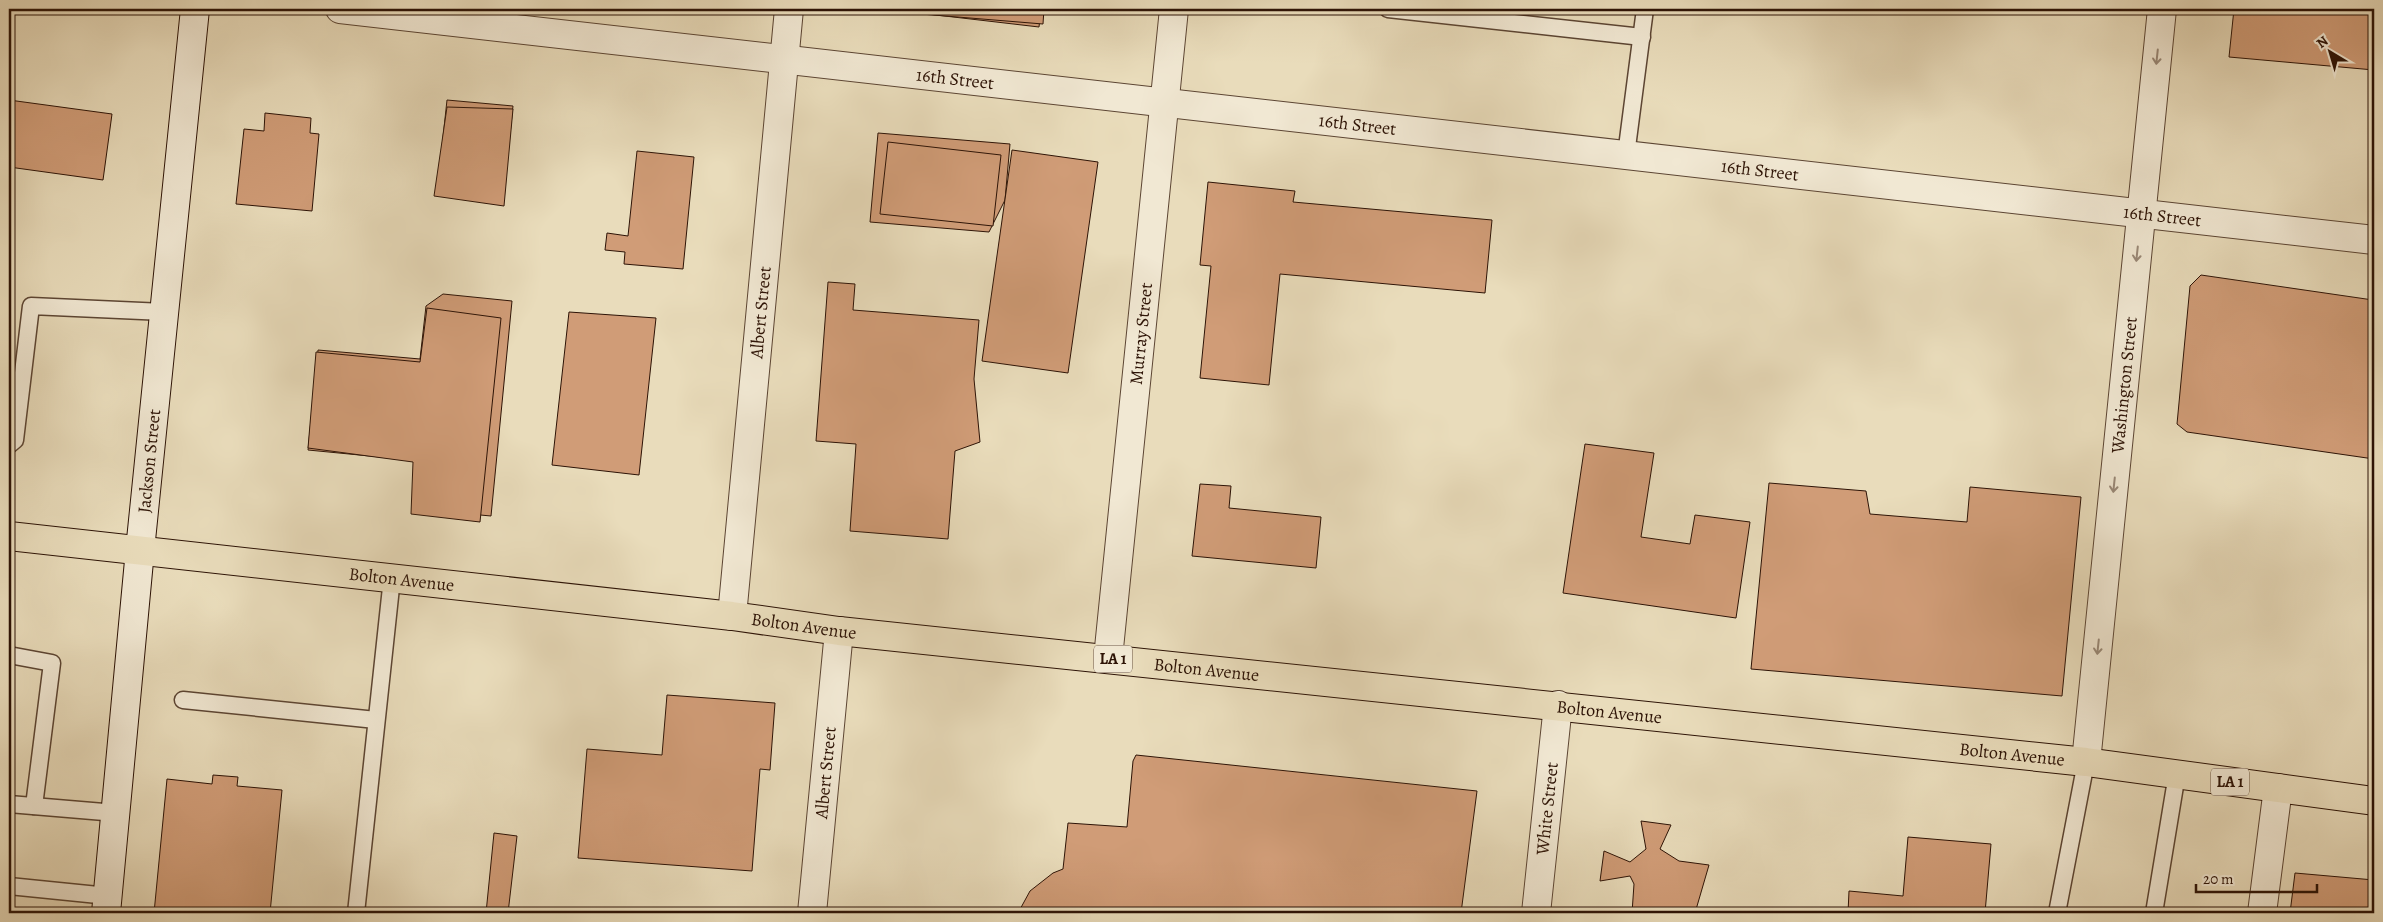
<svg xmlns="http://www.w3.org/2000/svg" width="2383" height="922" viewBox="0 0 2383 922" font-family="Alegreya,serif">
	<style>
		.building { fill: #d09c77; stroke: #2d1306 }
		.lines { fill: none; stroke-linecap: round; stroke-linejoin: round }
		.service-casing { stroke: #5c4533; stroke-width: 19 }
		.minor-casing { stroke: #5c4533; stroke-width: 30 }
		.secondary-casing { stroke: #2d1306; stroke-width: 30 }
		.primary-casing { stroke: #2d1306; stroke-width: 30 }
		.service { stroke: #f1e8d3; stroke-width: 16 }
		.minor { stroke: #f1e8d3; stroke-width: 28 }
		.secondary { stroke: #f1e8d3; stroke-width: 28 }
		.primary { stroke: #e9dcbb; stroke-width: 28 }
		.oneway { stroke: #987 }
		.labels { text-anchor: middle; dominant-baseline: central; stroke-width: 4; stroke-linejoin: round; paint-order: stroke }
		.shield { fill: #f1e8d3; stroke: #685344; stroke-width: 1 }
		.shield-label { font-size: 16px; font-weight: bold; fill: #2d1306 }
		.street-label { font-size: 18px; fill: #2d1306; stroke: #f1e8d3 }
	</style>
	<rect width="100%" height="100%" fill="#e9dcbb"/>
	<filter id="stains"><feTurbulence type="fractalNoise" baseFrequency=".004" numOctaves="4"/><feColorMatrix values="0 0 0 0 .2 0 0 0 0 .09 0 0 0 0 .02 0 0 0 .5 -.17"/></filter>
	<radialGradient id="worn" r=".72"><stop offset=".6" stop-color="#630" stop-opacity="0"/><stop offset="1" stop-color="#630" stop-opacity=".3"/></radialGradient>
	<g class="building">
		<polygon points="919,9 1041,9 1039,27 919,13"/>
		<polygon points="921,9 1044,9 1043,24 921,14"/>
		<polygon points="2234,9 2374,9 2374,70 2229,57"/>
		<polygon points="9,100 112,114 103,180 9,167"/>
		<polygon points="447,100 513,106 503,200 437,193"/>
		<polygon points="447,107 513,109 504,206 434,196"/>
		<polygon points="265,113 311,118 310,133 319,134 312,211 236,204 244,129 264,131"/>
		<polygon points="878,133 1010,144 1005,200 989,232 870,222"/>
		<polygon points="888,142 1001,155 993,226 880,214"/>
		<polygon points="1012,150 1098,162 1068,373 982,361"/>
		<polygon points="637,151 694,157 683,269 624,264 625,252 605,250 607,233 628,236"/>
		<polygon points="1208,182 1295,191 1293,202 1492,220 1485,293 1280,274 1269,385 1200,378 1211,266 1200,265"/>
		<polygon points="2201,275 2373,300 2374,459 2187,432 2177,424 2190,286"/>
		<polygon points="828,282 855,284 853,310 979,320 974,379 980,442 955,451 948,539 850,531 856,444 816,441"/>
		<polygon points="443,294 512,301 491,516 416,509 421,461 308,450 318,350 420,359 426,306"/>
		<polygon points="427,308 501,318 480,522 411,514 413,462 308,448 316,352 420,362"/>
		<polygon points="569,312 656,318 639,475 552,465"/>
		<polygon points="1585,444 1654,453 1641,537 1690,544 1695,515 1750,522 1736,618 1563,593"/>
		<polygon points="1769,483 1866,491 1870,514 1967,522 1970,487 2081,497 2062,696 1751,669"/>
		<polygon points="1200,484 1231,486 1229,508 1321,517 1316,568 1192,556"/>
		<polygon points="667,695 775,703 770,770 760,769 752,871 578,858 587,749 662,755"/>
		<polygon points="1136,755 1477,791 1461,913 1018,913 1030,891 1053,873 1063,869 1068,823 1127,827 1133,761"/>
		<polygon points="213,775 238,777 237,786 282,790 270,913 154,913 167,779 212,784"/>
		<polygon points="1641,821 1671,825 1660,849 1679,861 1709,865 1695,913 1632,913 1634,884 1630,876 1600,881 1604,851 1630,862 1646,849"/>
		<polygon points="494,833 517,836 508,913 486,913"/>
		<polygon points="1908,837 1991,844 1985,913 1848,913 1849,891 1903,896"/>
		<polygon points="2295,873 2374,880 2372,913 2290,913"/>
	</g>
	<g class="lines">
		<defs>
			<g id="service">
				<polyline points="1388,9 1642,37"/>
				<polyline points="1626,155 1645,9"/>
				<polyline points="9,445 15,440 31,306 164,312"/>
				<polyline points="9,655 52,663 34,806"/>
				<polyline points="183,700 376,720"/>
				<polyline points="9,804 116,813"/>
				<polyline points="9,886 108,896"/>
				<polyline points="356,913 392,578"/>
				<polyline points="2057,913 2086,762"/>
				<polyline points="2154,913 2177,774"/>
			</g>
			<g id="minor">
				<path id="s1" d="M340,9L2374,240"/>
				<path id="s2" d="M732,616L789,9"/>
				<path id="s3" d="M1108,658L1174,9"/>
				<path id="s4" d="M2086,762L2162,9"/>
				<path id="s5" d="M812,913L839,631"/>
				<path id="s6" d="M1536,913L1558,705"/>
				<polyline points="2262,913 2278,788"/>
			</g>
			<g id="secondary">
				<path id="s7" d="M106,913L140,550L195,9"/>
			</g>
			<g id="primary">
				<path id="s8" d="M9,536L732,616L839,631L2086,762L2374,801"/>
			</g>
		</defs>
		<use href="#service" class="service-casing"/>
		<use href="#minor" class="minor-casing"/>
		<use href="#secondary" class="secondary-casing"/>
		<use href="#primary" class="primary-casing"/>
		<use href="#service" class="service"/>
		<use href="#minor" class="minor"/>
		<use href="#secondary" class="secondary"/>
		<use href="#primary" class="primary"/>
	</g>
	<defs><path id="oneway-shaft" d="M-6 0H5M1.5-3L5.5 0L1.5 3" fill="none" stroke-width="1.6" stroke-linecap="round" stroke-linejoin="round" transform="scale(1.25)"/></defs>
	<g class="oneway">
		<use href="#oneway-shaft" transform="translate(2157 57) rotate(96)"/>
		<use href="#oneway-shaft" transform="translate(2137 254) rotate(96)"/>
		<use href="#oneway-shaft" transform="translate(2114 485) rotate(96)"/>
		<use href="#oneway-shaft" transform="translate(2098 647) rotate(96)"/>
	</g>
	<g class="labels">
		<g class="shield">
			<rect x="1094" y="645.5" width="38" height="27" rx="4"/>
			<rect x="2211" y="768.5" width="38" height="27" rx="4"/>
		</g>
		<g class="shield-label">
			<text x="1113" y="659">LA 1</text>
			<text x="2230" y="782">LA 1</text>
		</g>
		<g class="street-label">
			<text stroke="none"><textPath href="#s1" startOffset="619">16th Street</textPath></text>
			<text stroke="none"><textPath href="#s1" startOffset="1024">16th Street</textPath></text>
			<text stroke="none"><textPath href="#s1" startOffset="1429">16th Street</textPath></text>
			<text stroke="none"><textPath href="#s1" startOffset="1834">16th Street</textPath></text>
			<text stroke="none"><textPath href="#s2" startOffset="305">Albert Street</textPath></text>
			<text stroke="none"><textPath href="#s3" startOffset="326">Murray Street</textPath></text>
			<text stroke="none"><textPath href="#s4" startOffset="379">Washington Street</textPath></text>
			<text stroke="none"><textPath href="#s7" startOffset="454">Jackson Street</textPath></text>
			<text stroke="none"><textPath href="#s8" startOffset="395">Bolton Avenue</textPath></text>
			<text stroke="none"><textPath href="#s8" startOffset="800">Bolton Avenue</textPath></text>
			<text stroke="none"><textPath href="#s8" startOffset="1205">Bolton Avenue</textPath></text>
			<text stroke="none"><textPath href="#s8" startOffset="1610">Bolton Avenue</textPath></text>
			<text stroke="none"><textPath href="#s8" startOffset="2015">Bolton Avenue</textPath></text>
			<text stroke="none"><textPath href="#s5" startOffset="141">Albert Street</textPath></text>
			<text stroke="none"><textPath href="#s6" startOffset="105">White Street</textPath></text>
		</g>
	</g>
	<rect width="2383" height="922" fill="none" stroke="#e9dcbb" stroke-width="30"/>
	<rect x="10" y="10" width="2363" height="902" fill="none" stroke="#2d1306" stroke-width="2.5"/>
	<rect x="15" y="15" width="2353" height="892" fill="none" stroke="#2d1306"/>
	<g transform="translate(2330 52) rotate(322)" stroke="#f1e8d3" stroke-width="4" paint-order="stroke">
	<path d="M0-4L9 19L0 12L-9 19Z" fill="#2d1306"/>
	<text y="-8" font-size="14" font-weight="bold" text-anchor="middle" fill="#2d1306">N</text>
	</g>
	<path d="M2196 884v8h121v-8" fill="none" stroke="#2d1306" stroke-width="2.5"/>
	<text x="2203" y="884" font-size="15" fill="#2d1306" stroke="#f1e8d3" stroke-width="4" paint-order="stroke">20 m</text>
	<rect width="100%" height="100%" filter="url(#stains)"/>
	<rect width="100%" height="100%" fill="url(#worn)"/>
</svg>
